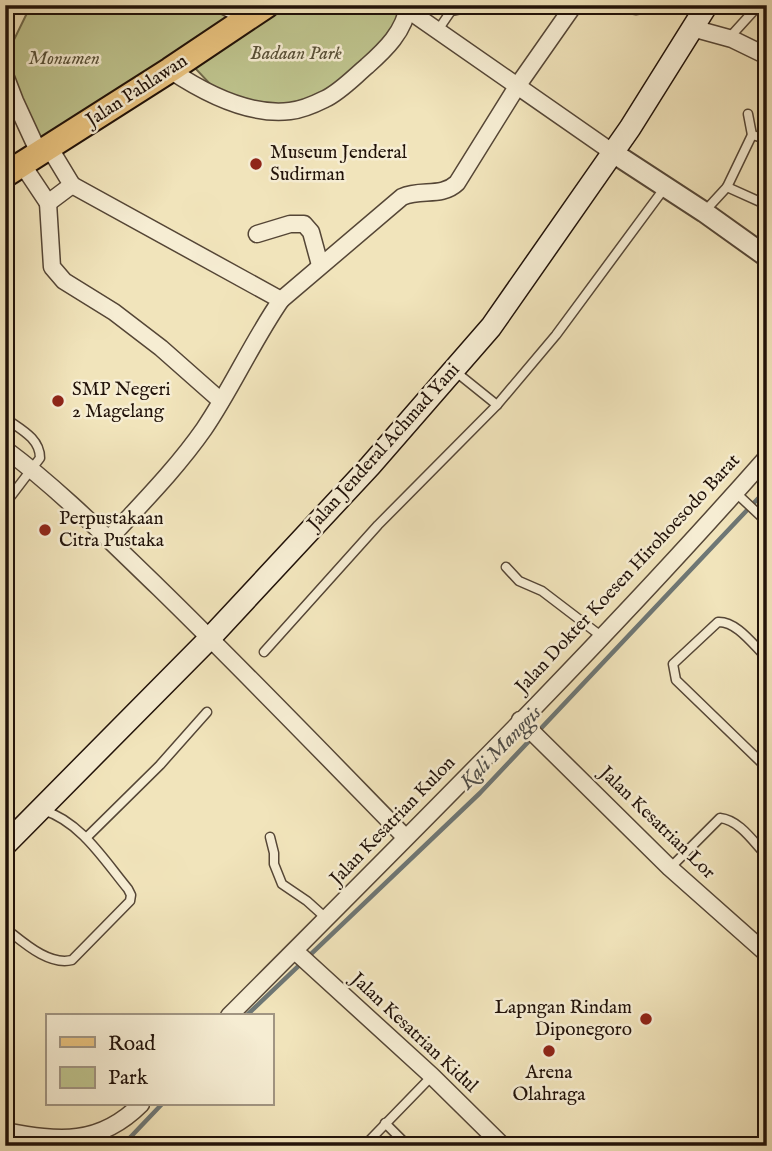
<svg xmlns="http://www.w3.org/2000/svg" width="772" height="1151" viewBox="0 0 772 1151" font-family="'IM FELL English',serif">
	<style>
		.green { fill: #bec38d; stroke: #706a4b; stroke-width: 2 }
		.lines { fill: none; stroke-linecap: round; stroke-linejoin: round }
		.stream { stroke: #6e7775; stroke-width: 4.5 }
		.service-casing { stroke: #554636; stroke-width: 11 }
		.minor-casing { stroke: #554636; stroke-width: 19 }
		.tertiary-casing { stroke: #554636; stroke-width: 23 }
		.secondary-casing { stroke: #211209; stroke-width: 24 }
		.primary-casing { stroke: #211209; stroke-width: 28 }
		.service { stroke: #f6edd3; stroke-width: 8 }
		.minor { stroke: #f6edd3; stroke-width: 16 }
		.tertiary { stroke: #f6edd3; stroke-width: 19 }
		.secondary { stroke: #f6edd3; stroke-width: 21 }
		.primary { stroke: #e8c27e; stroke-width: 24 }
		.poi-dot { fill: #8f2418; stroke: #f6edd3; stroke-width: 2.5 }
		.labels { text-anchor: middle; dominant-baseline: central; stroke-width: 5; stroke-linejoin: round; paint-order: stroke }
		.park-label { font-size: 19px; font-style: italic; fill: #585037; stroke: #f6edd3 }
		.street-label { font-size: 19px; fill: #211209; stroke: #f6edd3 }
		.poi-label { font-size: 19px; fill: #211209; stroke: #f6edd3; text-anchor: start }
		.water-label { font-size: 21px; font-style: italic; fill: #4e4d48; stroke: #f6edd3 }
	</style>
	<rect width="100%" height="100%" fill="#f1e4bb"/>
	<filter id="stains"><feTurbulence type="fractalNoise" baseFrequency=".00286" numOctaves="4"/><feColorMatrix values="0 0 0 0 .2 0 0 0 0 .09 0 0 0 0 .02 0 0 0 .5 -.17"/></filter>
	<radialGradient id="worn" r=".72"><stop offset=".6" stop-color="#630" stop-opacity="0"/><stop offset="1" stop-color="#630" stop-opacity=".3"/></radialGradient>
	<g class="green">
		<polygon points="26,5 234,5 244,10 37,142 5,58 29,9"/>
		<polygon points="282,5 401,5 396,26 378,52 323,95 293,106 233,99 211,85 193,66"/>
	</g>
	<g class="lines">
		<g class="stream">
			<polyline points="246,1016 480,793 767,489"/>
			<polyline points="122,1146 162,1104"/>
		</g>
		<defs>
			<g id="service">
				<polyline points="445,5 451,11 471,7"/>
				<polyline points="438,30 451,11"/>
				<polyline points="729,38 759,5"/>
				<polyline points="748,114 752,135"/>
				<polyline points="727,187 752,135 767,139"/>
				<polyline points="704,212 727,187 767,205"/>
				<polyline points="456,372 497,405"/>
				<path d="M5,418C20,429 40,438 40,458L5,504"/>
				<polyline points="735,492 767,522"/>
				<polyline points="506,567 519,581 542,591 601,636"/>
				<polyline points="264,652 378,525 497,405 556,335 666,186"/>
				<path d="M767,658C754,646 737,621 718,622L673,664L676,680L767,768"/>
				<polyline points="270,837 274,853 274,864 282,884 307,901 327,919"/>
				<polyline points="86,838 160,765 207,712"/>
				<path d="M670,868L720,818C740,820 754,843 767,856"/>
				<path d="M5,928C22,941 48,966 72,960L130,901L131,895L128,889C104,860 81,822 43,810"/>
				<polyline points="385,1123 408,1146"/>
				<polyline points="364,1146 432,1076"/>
			</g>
			<g id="minor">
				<polyline points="222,5 249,18"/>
				<polyline points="636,6 636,5"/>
				<polyline points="408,10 612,152"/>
				<polyline points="692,28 732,39 767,56"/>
				<path d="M170,70C203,92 249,116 290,111C300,110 315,104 325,99C340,92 354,77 367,66C385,50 405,31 408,5"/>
				<polyline points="5,75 15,101 39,153"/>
				<polyline points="22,164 48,203 72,185 49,147"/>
				<path d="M72,185L281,300C252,342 232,388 204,429C176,469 142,503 109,539"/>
				<polyline points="48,203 52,267 64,281 114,312 161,348 221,401"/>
				<polyline points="257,234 290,224 304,224 311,232 320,265"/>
				<path d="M281,300L402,197C421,188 441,198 457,183L518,85L574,5"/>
				<path d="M5,449C60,490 109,540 159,588C242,669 323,753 405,837"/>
				<polyline points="520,720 670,868 767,954"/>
				<polyline points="295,951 432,1076 503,1146"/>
				<path d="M229,1016C411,833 596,651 767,457"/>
				<path d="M5,1131C59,1141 99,1146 141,1104"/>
			</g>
			<polyline id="tertiary" points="612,152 704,212 767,257"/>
			<polyline id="secondary" points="5,845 210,638 370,466 491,327 630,128 707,5"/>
			<polyline id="primary" points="5,175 170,70 267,5"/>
		</defs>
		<use href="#service" class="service-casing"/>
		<use href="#minor" class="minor-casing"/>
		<use href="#tertiary" class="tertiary-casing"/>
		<use href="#secondary" class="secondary-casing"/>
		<use href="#primary" class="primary-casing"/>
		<use href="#service" class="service"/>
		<use href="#minor" class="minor"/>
		<use href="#tertiary" class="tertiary"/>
		<use href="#secondary" class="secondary"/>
		<use href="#primary" class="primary"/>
	</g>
	<g class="poi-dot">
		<circle cx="256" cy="164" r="7"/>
		<circle cx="58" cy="401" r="7"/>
		<circle cx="45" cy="530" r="7"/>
		<circle cx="646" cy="1019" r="7"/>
		<circle cx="549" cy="1051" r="7"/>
	</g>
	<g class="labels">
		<g class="park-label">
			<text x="296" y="54">Badaan Park</text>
			<text x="64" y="59">Monumen</text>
		</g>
		<g class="street-label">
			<text transform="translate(137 91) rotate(-33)">Jalan Pahlawan</text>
			<text transform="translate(384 447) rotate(-48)">Jalan Jenderal Achmad Yani</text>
			<text transform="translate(628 574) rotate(-47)">Jalan Dokter Koesen Hirohoesodo Barat</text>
			<text transform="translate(393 821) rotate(-46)">Jalan Kesatrian Kulon</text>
			<text transform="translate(657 823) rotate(44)">Jalan Kesatrian Lor</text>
			<text transform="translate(414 1033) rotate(43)">Jalan Kesatrian Kidul</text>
		</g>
		<g class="poi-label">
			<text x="270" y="153">Museum Jenderal<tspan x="270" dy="22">Sudirman</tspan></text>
			<text x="72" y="390">SMP Negeri<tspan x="72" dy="22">2 Magelang</tspan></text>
			<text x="59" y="519">Perpustakaan<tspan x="59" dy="22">Citra Pustaka</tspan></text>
			<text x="632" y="1008" text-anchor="end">Lapngan Rindam<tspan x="632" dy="22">Diponegoro</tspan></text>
			<text x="549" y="1073" text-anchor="middle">Arena<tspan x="549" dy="22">Olahraga</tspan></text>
		</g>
		<g class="water-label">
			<text transform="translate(501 748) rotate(-46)">Kali Manggis</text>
		</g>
	</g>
	<rect width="772" height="1151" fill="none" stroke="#f1e4bb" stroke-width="28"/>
	<rect x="7" y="7" width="758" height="1137" fill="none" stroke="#211209" stroke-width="3.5"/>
	<rect x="14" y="14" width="744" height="1123" fill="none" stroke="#211209" stroke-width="2"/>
	<rect x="46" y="1014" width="228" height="91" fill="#f6edd3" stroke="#a19582" stroke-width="2"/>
	<rect x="60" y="1037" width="35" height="10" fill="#e8c27e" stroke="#a19582" stroke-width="2"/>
	<text x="108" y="1050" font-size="21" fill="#211209">Road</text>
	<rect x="60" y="1067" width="35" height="21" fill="#bec38d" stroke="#a19582" stroke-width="2"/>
	<text x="108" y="1084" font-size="21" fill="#211209">Park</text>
	<rect width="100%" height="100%" filter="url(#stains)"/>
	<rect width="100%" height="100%" fill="url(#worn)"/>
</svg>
